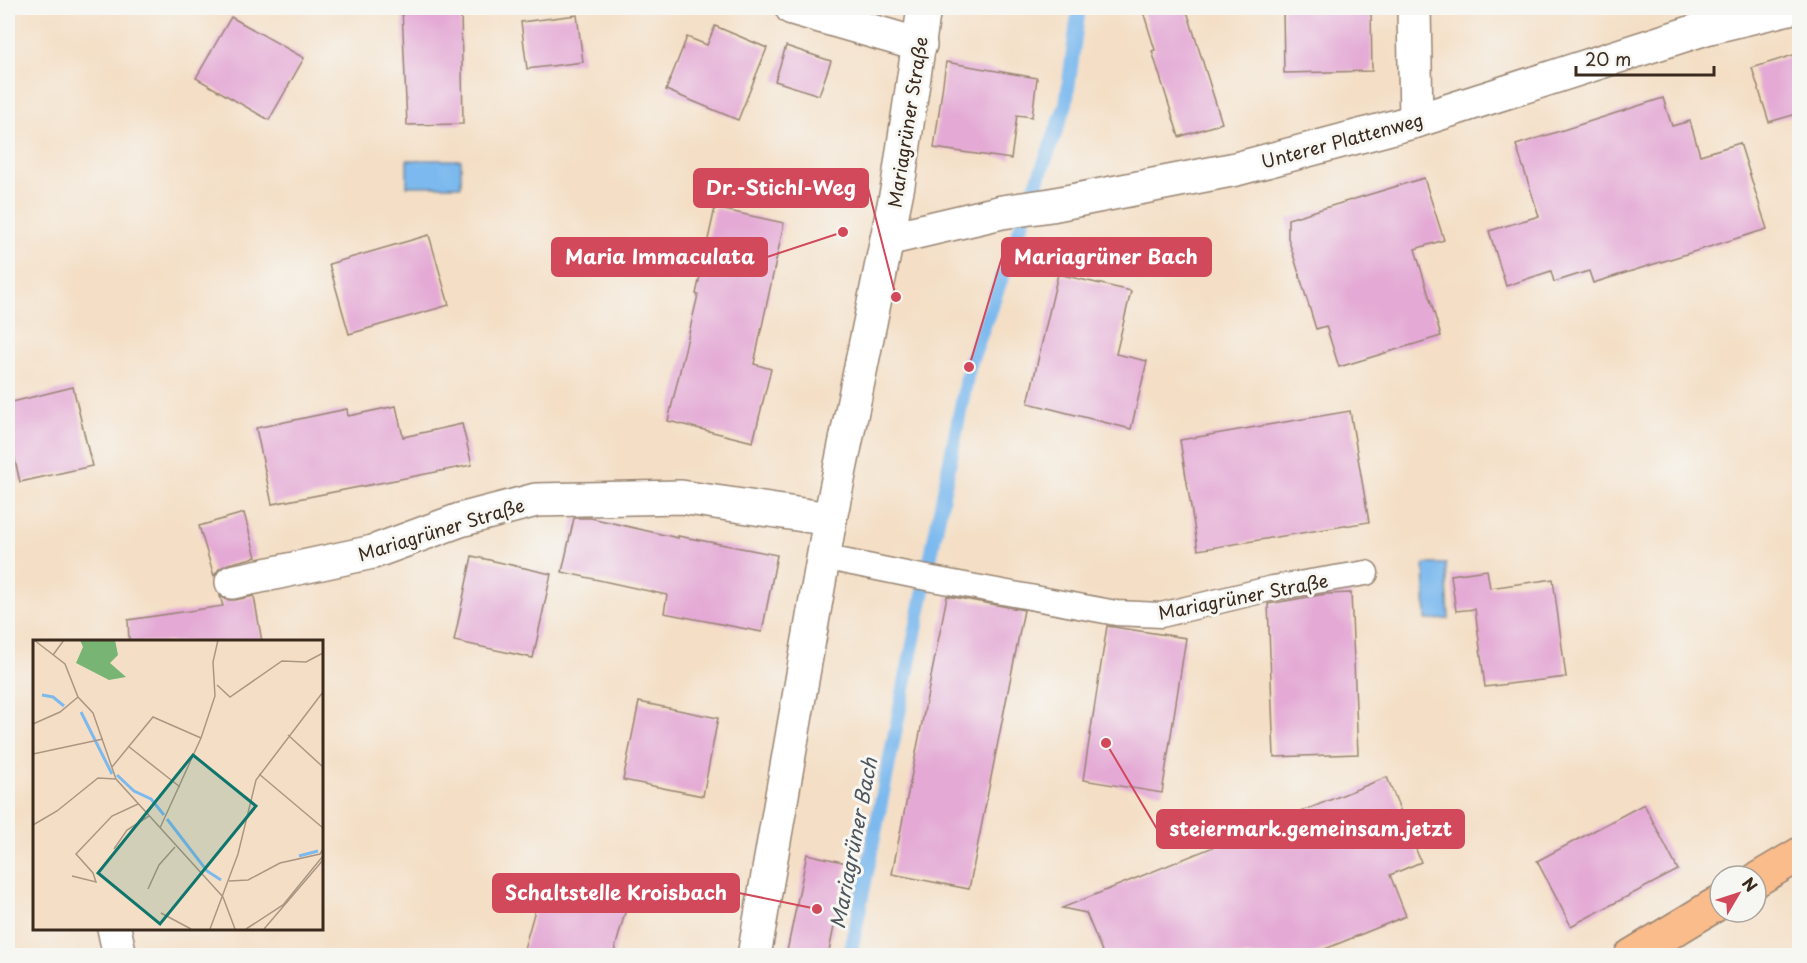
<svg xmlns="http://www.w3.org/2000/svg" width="1807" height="963" viewBox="0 0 1807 963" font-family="'Playpen Sans',sans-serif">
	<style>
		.water { fill: #7bb9ee; stroke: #5b7286; stroke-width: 1.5 }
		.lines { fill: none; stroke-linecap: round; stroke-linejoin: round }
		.stream { stroke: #7bb9ee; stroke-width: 14 }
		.building { fill: #e4aad5 }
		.lane-casing { stroke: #988472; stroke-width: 27 }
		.street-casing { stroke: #988472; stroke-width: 36 }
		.primary-casing { stroke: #988472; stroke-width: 36 }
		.lane { stroke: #fff; stroke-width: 24 }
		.street { stroke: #fff; stroke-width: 33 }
		.primary { stroke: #fabc8b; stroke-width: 33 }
		.labels { text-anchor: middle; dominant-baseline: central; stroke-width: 6; stroke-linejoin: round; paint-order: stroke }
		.street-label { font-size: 18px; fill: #3b2a1e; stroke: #f6f6f2 }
		.water-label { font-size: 20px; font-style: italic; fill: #4e555c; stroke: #f6f6f2 }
		.inset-river { fill: none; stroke: #7bb9ee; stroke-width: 3 }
		.inset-road { fill: none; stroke: #aa9783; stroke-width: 1.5 }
		.view { fill: #0f766e; fill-opacity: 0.15; stroke: #0f766e; stroke-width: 3 }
		.inset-edge { fill: none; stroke: #3b2a1e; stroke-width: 3 }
		.leader { fill: none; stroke: #d1495b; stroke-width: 2 }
		.callout-dot { fill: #d1495b; stroke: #f6f6f2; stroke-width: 2 }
		.callout { fill: #d1495b; stroke: #d1495b; stroke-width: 2 }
		.callout-label { font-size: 20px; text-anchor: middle; font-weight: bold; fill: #fff }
	</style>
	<rect width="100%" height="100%" fill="#f6f6f2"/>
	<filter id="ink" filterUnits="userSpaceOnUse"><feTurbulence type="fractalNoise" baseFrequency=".0167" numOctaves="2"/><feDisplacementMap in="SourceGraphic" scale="12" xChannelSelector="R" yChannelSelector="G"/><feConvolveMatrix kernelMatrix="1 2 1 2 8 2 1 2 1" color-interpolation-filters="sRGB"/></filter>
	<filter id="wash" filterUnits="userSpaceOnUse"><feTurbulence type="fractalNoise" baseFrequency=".008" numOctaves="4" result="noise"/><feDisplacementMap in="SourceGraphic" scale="24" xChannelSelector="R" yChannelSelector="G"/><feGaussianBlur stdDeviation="1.35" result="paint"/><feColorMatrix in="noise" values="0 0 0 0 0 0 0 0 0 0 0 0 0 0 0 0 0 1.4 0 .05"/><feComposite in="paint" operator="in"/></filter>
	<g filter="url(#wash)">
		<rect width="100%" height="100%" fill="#f4dfc6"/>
		<g class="water">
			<rect x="407" y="160" width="54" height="26"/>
			<polygon points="1424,564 1446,564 1449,619 1426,620"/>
		</g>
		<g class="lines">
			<polyline class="stream" points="850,956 969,367 1066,104 1079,8"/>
		</g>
		<g id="blocks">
			<g class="building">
				<polygon points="402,8 461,8 463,124 407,125"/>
				<polygon points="1142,8 1186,8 1222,123 1179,137 1152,51 1155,50"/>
				<polygon points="1283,8 1371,8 1372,71 1284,73"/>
				<polygon points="577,15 583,62 527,69 521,22"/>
				<polygon points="231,17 304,58 269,120 196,78"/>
				<polygon points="715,26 767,48 738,120 666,90 687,37 707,45"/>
				<polygon points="786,46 831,61 819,95 775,81"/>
				<polygon points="1800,53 1800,113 1769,122 1752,68"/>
				<polygon points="946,62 1037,78 1032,117 1017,115 1011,159 934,148"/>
				<polygon points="1663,98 1672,126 1690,121 1700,155 1740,143 1767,229 1593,283 1589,271 1554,282 1551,271 1506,286 1489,231 1539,216 1516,145"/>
				<polygon points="1424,178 1444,240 1415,249 1441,336 1339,367 1326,326 1316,329 1288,238 1288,219"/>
				<polygon points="715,208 784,223 754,364 771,369 753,442 668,421 698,295 696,294"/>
				<polygon points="429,235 449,305 349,334 329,264"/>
				<polygon points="1058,274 1131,291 1116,354 1147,361 1131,429 1028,403"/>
				<polygon points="73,387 92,466 20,482 8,430 8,403"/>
				<polygon points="396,406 403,437 462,424 472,465 272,504 256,428 347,409 348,416"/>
				<polygon points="1350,411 1369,522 1198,550 1180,440"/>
				<polygon points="244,513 256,557 228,564 219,569 214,576 199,526"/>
				<polygon points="574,518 591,518 678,538 678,536 777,555 762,632 664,613 667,595 562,572"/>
				<polygon points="472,556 551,574 533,658 454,641"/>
				<polygon points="1487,570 1490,588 1553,579 1566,677 1485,687 1475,609 1456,611 1451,575"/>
				<polygon points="1351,593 1358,754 1274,757 1268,604 1326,594"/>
				<polygon points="220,596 227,600 235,600 254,596 262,642 129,642 128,620 223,606"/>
				<polygon points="947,596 1024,610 969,889 892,874"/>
				<polygon points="1107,626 1186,638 1162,793 1083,780"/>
				<polygon points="639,702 718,718 703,796 623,780"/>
				<polygon points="1387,777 1421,862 1390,875 1406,916 1308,956 1104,956 1086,913 1062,908"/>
				<polygon points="1644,804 1678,870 1571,926 1537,861"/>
				<polygon points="807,854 847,863 828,956 786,956"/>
				<polygon points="542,885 626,909 613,956 522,956"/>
			</g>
		</g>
	</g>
	<g filter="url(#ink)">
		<use href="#blocks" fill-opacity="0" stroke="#988472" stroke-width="1.5"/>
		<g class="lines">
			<defs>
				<polyline id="lane" points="823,557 911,575 1116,613 1161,615 1273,588 1366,573"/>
				<g id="street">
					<polyline points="792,8 920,45"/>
					<polyline points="1414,8 1416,121"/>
					<polyline points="887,239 1002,212 1051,205 1236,169 1416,121 1706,28 1789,8"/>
					<polyline points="232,582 373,552 460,520 536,500 681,497 830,519"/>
					<polyline points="114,928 120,956"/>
					<polyline points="754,956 830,519 898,185 924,8"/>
				</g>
				<g id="primary">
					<polyline points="1756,880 1800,854"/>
					<polyline points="1631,956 1720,902"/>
				</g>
			</defs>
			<use href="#lane" class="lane-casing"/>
			<use href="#street" class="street-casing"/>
			<use href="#primary" class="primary-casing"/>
			<use href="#lane" class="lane"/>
			<use href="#street" class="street"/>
			<use href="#primary" class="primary"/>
		</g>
	</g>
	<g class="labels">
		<g class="street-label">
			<text transform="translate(907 122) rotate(-81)">Mariagrüner Straße</text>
			<text transform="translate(1342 140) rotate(-15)">Unterer Plattenweg</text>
			<text transform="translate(441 529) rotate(-17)">Mariagrüner Straße</text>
			<text transform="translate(1243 596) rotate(-11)">Mariagrüner Straße</text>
		</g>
		<g class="water-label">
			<text transform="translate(853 843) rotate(-79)">Mariagrüner Bach</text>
		</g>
	</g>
	<g transform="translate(33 640)">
		<rect width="290" height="290" fill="#f4dfc6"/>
		<path d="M47,0H82L85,15L77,23L93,37L76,40L43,23L50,7Z" fill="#78b575"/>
		<path class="inset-river" d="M9,55L20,57L31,66M48,72L79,134M84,135L101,151L118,159L131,175M134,179L174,231L188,240M266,216L285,211"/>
		<path class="inset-road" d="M1,0L32,24L45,57L60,73L83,139L190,257M20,15L31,0M184,45L197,57L249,21L273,22L290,13M0,84L27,72L45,57M255,95L290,127M95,106L147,147M0,114L70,99M79,127L120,77L168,98M226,134L290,188M0,185L24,171L65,138L83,139M127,188L168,98L182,56L180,22L185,0M81,209L94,190L116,176M39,236L63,242L60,233L43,214L79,176L105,164M196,241L215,240L247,223L287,214L290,209M115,249L126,225L142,207M190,257L202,289M128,273L158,289M177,289L205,214L223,140L290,52M213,289L250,265L290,216M231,289L290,220"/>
		<path class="view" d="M160,115L223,166L127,284L65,233Z"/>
		<rect width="290" height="290" class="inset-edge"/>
	</g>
	<path class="leader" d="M896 297L868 188M969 367L1002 257M843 232L767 257M1106 743L1157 829M817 909L739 893"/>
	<g class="callout-dot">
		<circle cx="896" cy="297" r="6"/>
		<circle cx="969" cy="367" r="6"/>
		<circle cx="843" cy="232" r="6"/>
		<circle cx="1106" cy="743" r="6"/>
		<circle cx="817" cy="909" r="6"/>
	</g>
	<g class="callout">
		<rect x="694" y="169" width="174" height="38" rx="6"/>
		<rect x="1002" y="238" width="209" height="38" rx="6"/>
		<rect x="552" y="238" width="215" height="38" rx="6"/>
		<rect x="1157" y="810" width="307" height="38" rx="6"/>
		<rect x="493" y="874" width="246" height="38" rx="6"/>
	</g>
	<g class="callout-label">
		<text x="781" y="195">Dr.-Stichl-Weg</text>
		<text x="1106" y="264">Mariagrüner Bach</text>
		<text x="660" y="264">Maria Immaculata</text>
		<text x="1311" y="836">steiermark.gemeinsam.jetzt</text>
		<text x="616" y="900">Schaltstelle Kroisbach</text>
	</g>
	<rect width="1807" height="963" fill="none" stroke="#f6f6f2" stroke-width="30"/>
	<g transform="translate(1738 894) rotate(51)"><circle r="28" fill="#f6f6f2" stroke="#aba49d" stroke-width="1.5"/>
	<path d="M0-4.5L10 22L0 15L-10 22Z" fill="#d1495b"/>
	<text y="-9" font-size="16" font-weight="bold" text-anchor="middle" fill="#3b2a1e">N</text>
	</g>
	<path d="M1576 66v9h138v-9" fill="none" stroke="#3b2a1e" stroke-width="3"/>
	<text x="1585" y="66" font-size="18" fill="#3b2a1e" stroke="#f6f6f2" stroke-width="4.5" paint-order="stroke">20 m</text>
</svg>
